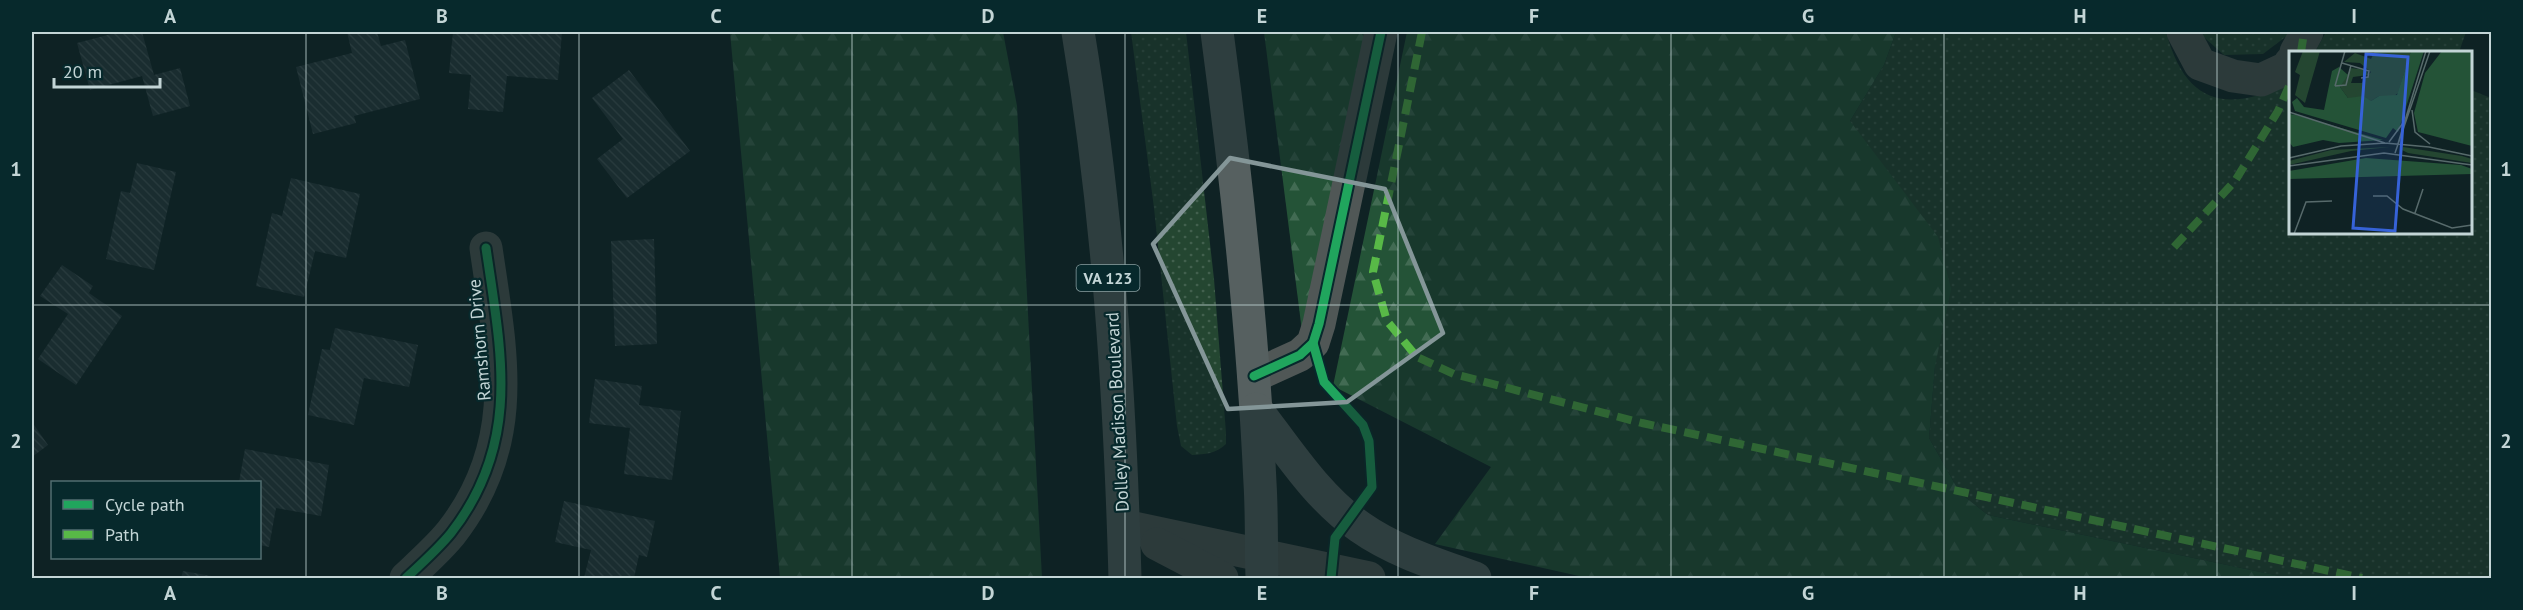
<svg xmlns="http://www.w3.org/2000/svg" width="2523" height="610" viewBox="0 0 2523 610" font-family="'PT Sans',sans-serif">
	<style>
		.grass { fill: url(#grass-dots) }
		.forest { fill: url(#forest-firs) }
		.building { fill: url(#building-back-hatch) }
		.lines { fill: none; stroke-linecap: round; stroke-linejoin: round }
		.minor { stroke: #505756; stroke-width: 33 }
		.major { stroke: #566060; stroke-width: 33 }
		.quiet { stroke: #58b947; stroke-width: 8; stroke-dasharray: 15 8; stroke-linecap: butt }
		.cycleway-casing { stroke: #07292c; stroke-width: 13 }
		.cycleway { stroke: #20a55d; stroke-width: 9 }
		.marked { fill: none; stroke: #849698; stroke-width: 4.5; stroke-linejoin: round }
		.grid { fill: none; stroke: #c3d5d6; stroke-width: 1.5; stroke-opacity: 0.55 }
		.labels { text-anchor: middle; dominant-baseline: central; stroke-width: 4.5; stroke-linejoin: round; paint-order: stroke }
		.shield { fill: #07292c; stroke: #8ba1a3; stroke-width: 1.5 }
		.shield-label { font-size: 16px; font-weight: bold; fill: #c3d5d6 }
		.street-label { font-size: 18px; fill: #c3d5d6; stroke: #07292c }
		.inset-road { fill: none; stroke: #576a6b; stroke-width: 1.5 }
		.view { fill: #3662d8; fill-opacity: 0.15; stroke: #3662d8; stroke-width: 3 }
		.inset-edge { fill: none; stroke: #c3d5d6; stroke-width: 3 }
		.neatline { fill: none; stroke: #c3d5d6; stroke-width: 2 }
		.grid-label { font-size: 20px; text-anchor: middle; font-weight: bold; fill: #c3d5d6 }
	</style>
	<defs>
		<pattern id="grass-dots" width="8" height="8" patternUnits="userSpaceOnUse" patternTransform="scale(1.5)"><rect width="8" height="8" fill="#244631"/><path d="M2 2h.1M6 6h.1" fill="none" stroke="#42604e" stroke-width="1.8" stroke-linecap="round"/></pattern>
		<pattern id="forest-firs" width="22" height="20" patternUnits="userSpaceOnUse" patternTransform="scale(1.5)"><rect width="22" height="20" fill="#245337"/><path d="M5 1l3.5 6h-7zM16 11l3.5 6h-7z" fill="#426b53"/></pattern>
		<pattern id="building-back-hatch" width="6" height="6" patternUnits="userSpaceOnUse" patternTransform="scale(1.5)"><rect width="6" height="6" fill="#283a3f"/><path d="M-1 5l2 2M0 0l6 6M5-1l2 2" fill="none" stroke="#46565a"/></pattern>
	</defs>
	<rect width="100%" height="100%" fill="#0f2224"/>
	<g class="grass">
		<path d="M1131,32H1186L1214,279L1226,433V444C1216,454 1205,454 1192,455L1181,446L1177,426L1154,208Z"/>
		<path d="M1896,32H2166C2186,105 2226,113 2290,83V232H2470L2471,90L2491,98V578H2289L1988,515L1960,493L1929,438L1935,366L1850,121L1884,65Z"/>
		<polygon points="2198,32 2292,32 2263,54 2224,55"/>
		<polygon points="2326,32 2466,32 2459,52 2315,52"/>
	</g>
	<g class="forest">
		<polygon points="730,32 1003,32 1017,106 1042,578 780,578"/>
		<polygon points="1264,32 1370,32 1303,339"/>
		<polygon points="1407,32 1896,32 1884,65 1850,121 1938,237 1951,289 1935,366 1929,438 1960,493 1988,515 2289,578 1588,578 1435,544 1491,467 1333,386"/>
	</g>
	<g class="building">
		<polygon points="119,32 142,32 154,75 180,68 190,106 153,116 142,76 90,90 77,43"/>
		<polygon points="347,32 377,32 381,46 405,40 420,99 354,116 356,123 313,134 296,67 352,53"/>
		<polygon points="453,32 499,34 499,32 562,32 558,80 507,76 503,112 468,109 471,75 449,73"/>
		<polygon points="629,70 690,151 627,198 597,159 623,139 592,98"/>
		<polygon points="137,163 176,172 154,270 106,259 121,191 130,193"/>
		<polygon points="291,178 360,194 346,258 315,251 304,297 256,286 272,213 282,216"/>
		<polygon points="654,239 657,344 615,346 611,241"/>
		<polygon points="62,265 93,286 89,293 122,316 76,385 38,359 68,314 40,296"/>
		<polygon points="335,328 418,345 409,387 364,378 354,425 308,415 322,349 330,350"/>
		<polygon points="595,379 642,386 639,405 681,411 672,480 624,474 630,428 589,423"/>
		<polygon points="32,422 48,445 32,457"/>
		<polygon points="245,449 329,465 321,516 276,508 269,547 260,545 260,482 239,482"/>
		<polygon points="564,501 655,521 647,557 639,555 634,578 584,578 591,550 555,542"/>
		<polygon points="183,571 217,577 217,578 181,578"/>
	</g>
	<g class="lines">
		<g class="minor">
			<polyline points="2183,32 2200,64 2233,76 2261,80 2289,67 2290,63"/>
			<polyline points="2296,52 2307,32"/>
			<polyline points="1254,376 1300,355 1313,343 1319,324 1381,32"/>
			<polyline points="1124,526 1369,578"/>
			<polyline points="1157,544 1222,578"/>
			<path d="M406,578C421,564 438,549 451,533C522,442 501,352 486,248"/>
		</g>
		<g class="major">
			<path d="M1078,32C1108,212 1120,395 1125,578"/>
			<path d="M1217,32C1237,182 1253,332 1260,483C1262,515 1261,547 1262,578"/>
			<path d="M1256,409C1288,451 1317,497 1360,527C1394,551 1436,564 1475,578"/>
		</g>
		<g class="quiet">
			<polyline points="1422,32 1373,272 1387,321 1417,357 1454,374 1642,423 2362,578"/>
			<polyline points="2301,52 2303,39"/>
			<polyline points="2174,247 2235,181 2278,111 2290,84"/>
		</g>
		<defs>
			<g id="cycleway">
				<polyline points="1313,343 1324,382 1363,425 1369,441 1372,487 1335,538 1331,578"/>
				<polyline points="1254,376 1300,355 1313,343 1319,324 1381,32"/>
				<path d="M406,578C421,564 438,549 451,533C522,442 501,352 486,248"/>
			</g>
		</defs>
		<use href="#cycleway" class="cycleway-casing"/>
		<use href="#cycleway" class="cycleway"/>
	</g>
	<path d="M0 0H2523V610H0ZM1230,158L1385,189L1443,333L1347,402L1228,409L1153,244Z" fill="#0f2224" fill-opacity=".55" fill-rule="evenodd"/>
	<path class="marked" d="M1230,158L1385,189L1443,333L1347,402L1228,409L1153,244Z"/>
	<path class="grid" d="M306,32V578M579,32V578M852,32V578M1125,32V578M1398,32V578M1671,32V578M1944,32V578M2217,32V578M32,305H2492"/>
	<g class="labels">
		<rect class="shield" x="1076.5" y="265" width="63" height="26" rx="4.5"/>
		<g class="shield-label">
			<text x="1108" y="278">VA 123</text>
		</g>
		<g class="street-label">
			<text transform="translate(479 340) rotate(-95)">Ramshorn Drive</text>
			<text transform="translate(1117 412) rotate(-93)">Dolley Madison Boulevard</text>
		</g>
	</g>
	<g transform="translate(2289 51)">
		<rect width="183" height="183" fill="#0f2224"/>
		<path d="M14,0H31L16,52L6,44L11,24L6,21ZM86,0H122L109,42L104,46L90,45L82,50L59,47L51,36L62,17L78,19L79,24L64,26L62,32H73L82,21L71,12L55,11L66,2L82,8ZM101,96L62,100L0,114V110L42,99ZM114,96L173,105L183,108V112L119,102L113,99Z" fill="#244631"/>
		<path d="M122,0H135L109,81L104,77L97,87L6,60L3,51L8,47L15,56L35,59L43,20L50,16L59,24L51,36L59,47L74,45L82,50L90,45L108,44ZM153,0H183V95L129,81L125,62L136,22ZM0,63L7,64L94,89L50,92L34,89L4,96L0,91ZM77,107L172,114L183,118V123L0,128V120Z" fill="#245337"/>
		<path class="inset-road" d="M53,12L80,20L79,26L72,27M46,35L56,0M46,35L57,34L62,14M123,59L126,81L141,93M0,61L96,92M100,91L114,72M108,96L137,0M106,102L141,0M0,107L52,95L96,92L140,96L183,105M0,115L95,102L183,114M84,145H98L114,158L163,177L183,174M126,162L134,138M5,183L17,151L43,150"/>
		<path class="view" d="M77,3L119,6L106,180L64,177Z"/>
		<rect width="183" height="183" class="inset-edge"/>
	</g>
	<rect width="2523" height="610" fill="none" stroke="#07292c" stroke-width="66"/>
	<rect x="51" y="481" width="210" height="78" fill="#07292c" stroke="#526e70" stroke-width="1.5"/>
	<rect x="63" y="500" width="30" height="9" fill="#20a55d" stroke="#526e70" stroke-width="1.5"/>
	<text x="105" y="511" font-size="18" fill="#c3d5d6">Cycle path</text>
	<rect x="63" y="530" width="30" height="9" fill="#58b947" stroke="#526e70" stroke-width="1.5"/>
	<text x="105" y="541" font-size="18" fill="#c3d5d6">Path</text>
	<path d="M54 78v9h106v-9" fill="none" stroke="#c3d5d6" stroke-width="3"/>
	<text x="63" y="78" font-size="18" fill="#c3d5d6" stroke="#07292c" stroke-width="4.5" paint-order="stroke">20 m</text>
	<rect x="33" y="33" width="2457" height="544" class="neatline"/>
	<g class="grid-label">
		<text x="170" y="23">A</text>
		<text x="442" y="23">B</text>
		<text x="716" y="23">C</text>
		<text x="988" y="23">D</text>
		<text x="1262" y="23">E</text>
		<text x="1534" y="23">F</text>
		<text x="1808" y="23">G</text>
		<text x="2080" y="23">H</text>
		<text x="2354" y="23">I</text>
		<text x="16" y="176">1</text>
		<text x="2506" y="176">1</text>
		<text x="16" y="448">2</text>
		<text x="2506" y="448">2</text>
		<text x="170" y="600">A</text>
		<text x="442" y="600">B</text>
		<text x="716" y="600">C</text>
		<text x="988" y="600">D</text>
		<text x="1262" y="600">E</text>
		<text x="1534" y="600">F</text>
		<text x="1808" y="600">G</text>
		<text x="2080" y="600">H</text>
		<text x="2354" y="600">I</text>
	</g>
</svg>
